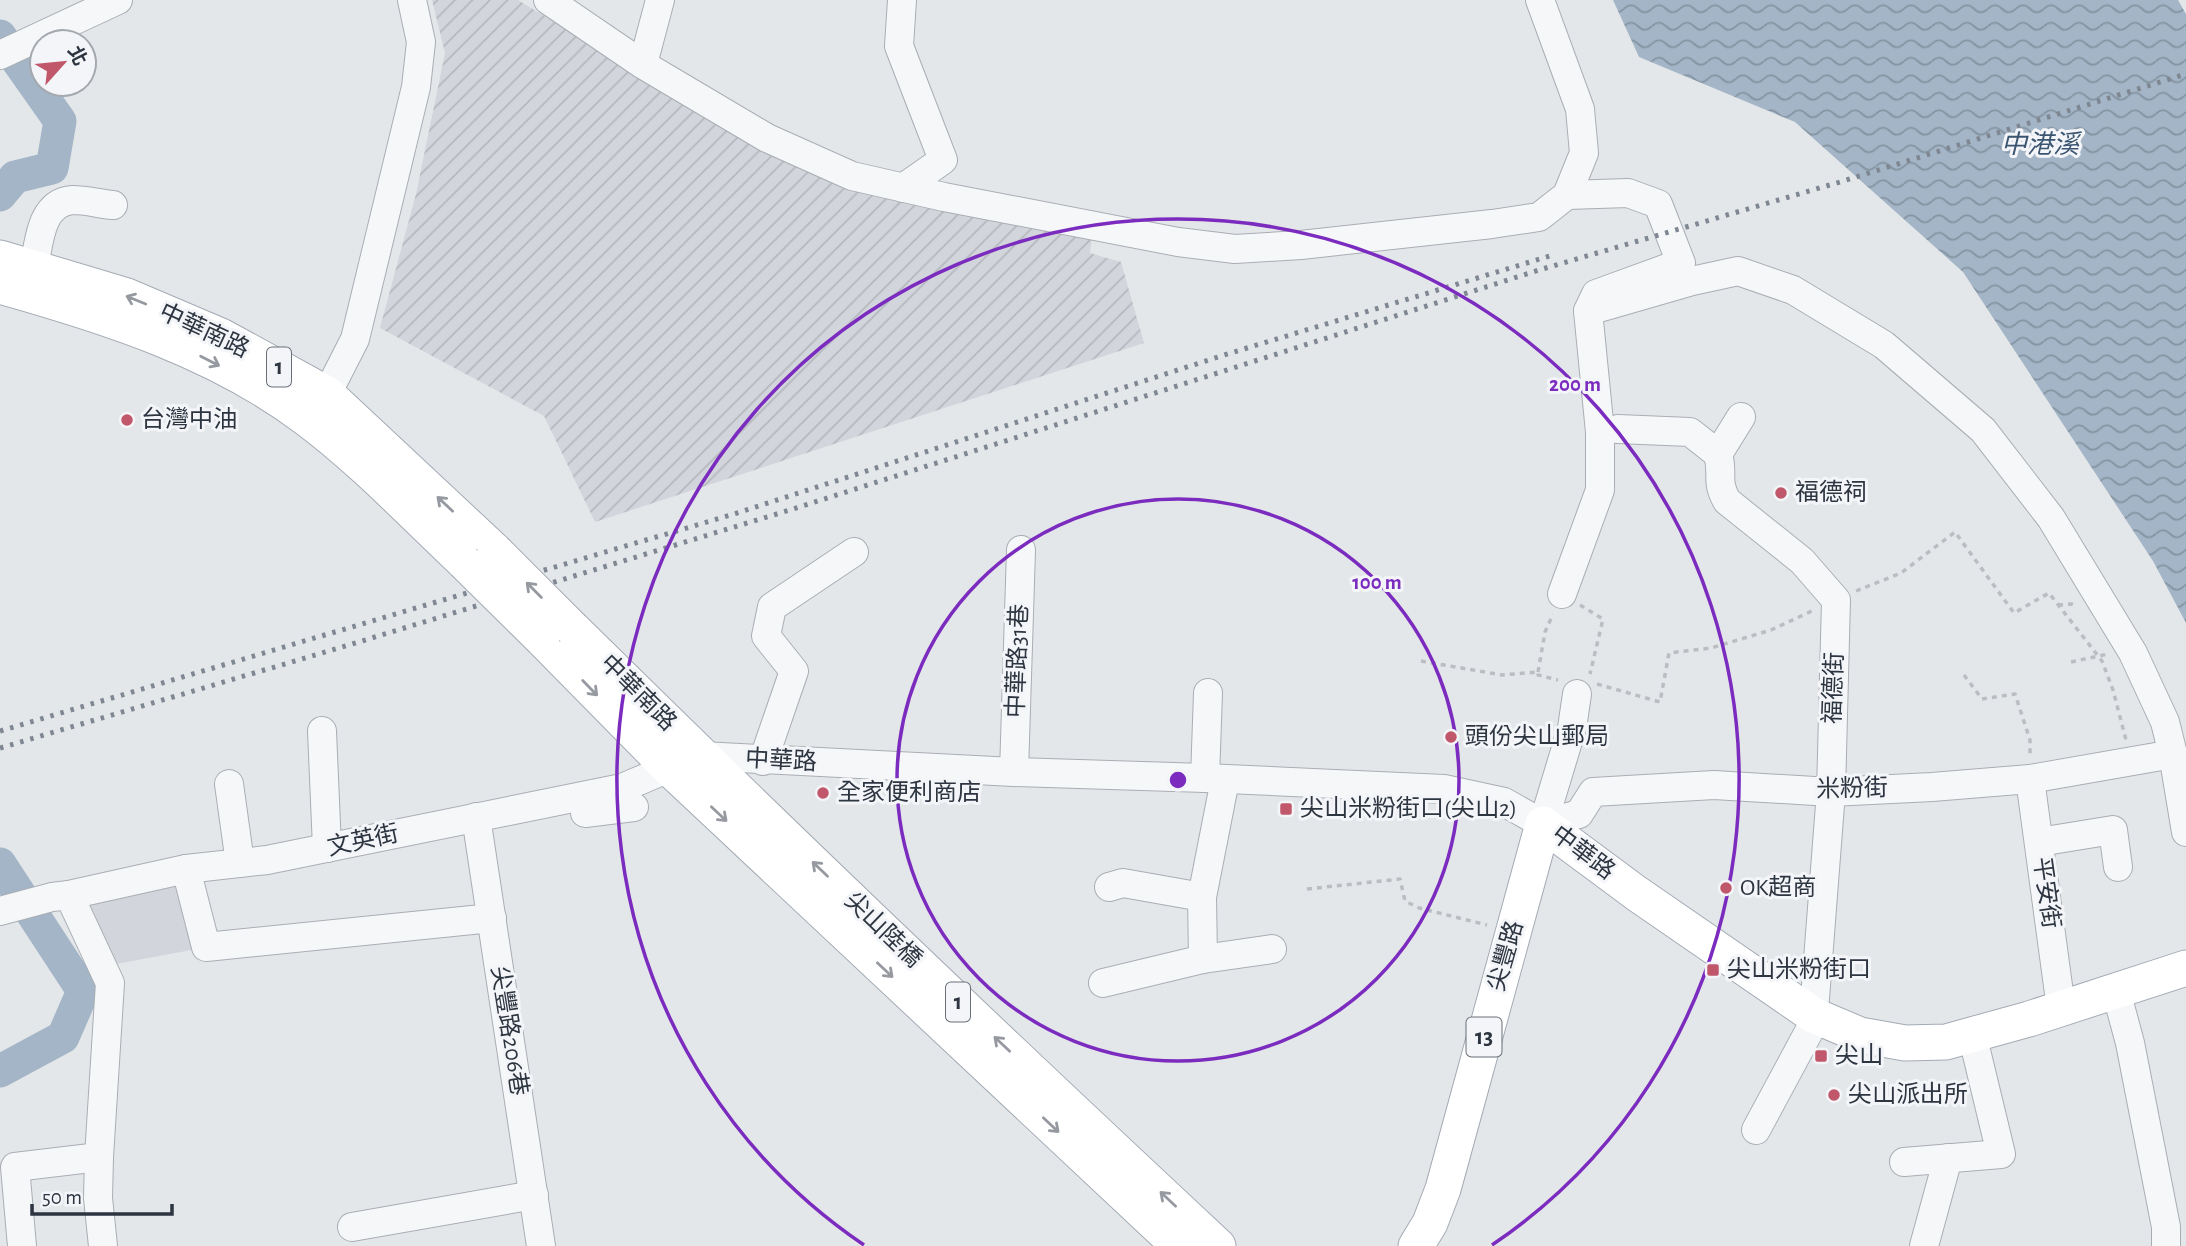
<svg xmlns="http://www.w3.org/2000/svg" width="2186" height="1246" viewBox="0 0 2186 1246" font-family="'Alegreya Sans','Noto Sans TC',sans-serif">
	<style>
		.built { fill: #d2d6dc }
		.industrial { fill: url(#industrial-furrows) }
		.water { fill: url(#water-waves) }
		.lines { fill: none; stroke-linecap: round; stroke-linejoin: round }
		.river { stroke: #a3b5c6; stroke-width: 33 }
		.minor-casing { stroke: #a9aeb4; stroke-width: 30 }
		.major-casing { stroke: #a4abb5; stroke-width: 37 }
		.path { stroke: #babdc2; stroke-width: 3.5; stroke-dasharray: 5 5; stroke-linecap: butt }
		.minor { stroke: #f6f7f9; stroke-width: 28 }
		.major { stroke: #fff; stroke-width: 35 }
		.rail { stroke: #7f8792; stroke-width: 5; stroke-dasharray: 3.5 7; stroke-linecap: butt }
		.major-bridge-casing { stroke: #a4abb5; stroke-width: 37; stroke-linecap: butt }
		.major-bridge { stroke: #fff; stroke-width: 35 }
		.oneway { stroke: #969aa0 }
		.ring { fill: none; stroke: #7b2cbf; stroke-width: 3.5 }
		.poi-dot { fill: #c1576a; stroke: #f3f5f8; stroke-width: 2.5 }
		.labels { text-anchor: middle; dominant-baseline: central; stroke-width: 6; stroke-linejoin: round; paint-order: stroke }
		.shield { fill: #f3f5f8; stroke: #686f78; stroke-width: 2 }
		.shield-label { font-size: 23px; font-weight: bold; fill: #2d3541 }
		.street-label { font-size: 24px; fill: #2d3541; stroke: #f3f5f8 }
		.poi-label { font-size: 24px; fill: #2d3541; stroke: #f3f5f8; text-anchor: start }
		.water-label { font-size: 26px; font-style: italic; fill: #3b5571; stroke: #f3f5f8 }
		.centre { fill: #7b2cbf; stroke: #f3f5f8; stroke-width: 3.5 }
		.ring-label { font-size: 21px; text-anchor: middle; font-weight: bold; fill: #7b2cbf; stroke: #f3f5f8; stroke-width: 6; stroke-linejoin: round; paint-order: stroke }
	</style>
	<defs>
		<pattern id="industrial-furrows" width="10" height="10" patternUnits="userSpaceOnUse" patternTransform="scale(1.75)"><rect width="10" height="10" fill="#d2d6dc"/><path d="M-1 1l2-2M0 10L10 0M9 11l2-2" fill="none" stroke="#b5b8be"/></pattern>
		<pattern id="water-waves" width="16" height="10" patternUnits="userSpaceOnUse" patternTransform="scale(1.75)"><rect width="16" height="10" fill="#a3b5c6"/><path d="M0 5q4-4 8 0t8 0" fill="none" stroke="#8594a2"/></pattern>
	</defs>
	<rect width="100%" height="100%" fill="#e4e7ea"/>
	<polygon class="built" points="183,885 197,949 116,964 85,904"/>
	<polygon class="industrial" points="432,0 518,0 773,154 1092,235 1090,253 1121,262 1144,343 595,522 544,416 380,328 416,194 445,53"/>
	<polygon class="water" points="1613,0 2178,0 2186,14 2186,623 2153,561 1963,272 1795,122 1639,57"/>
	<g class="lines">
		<g class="river">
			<polyline points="0,36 60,121 52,168 15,177 0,195"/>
			<polyline points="0,864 83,991 63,1037 0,1071"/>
		</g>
		<defs>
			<g id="minor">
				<polyline points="548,0 642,64 767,138 852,176 944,197 1178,242 1235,249 1301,245 1492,224 1539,217 1567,195 1584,153 1580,109 1540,0"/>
				<polyline points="902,0 899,46 943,160 903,188"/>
				<polyline points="0,55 118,0"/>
				<polyline points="643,64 660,0"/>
				<path d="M34,268C39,243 40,202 73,200C86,200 100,204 113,205"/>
				<polyline points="1588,311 1692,281 1738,271 1793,290 1884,345 1983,430 2051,518 2133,653 2165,722 2173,754 2186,832"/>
				<polyline points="315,408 327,394 355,339 416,87 421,42 412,0"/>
				<path d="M1741,417L1718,454C1724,475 1715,480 1727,501L1802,561L1836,600L1831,792L1813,1024L1756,1130"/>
				<polyline points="1618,429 1690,432 1718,454"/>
				<polyline points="1562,594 1600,490 1600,432 1588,311 1596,294 1681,263 1658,204 1628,193 1567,195"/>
				<polyline points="322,731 327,848"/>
				<polyline points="763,761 794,671 766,636 772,607 854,552"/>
				<polyline points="1014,772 1021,550"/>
				<polyline points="1205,778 1208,693"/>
				<polyline points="2030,779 2061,1008"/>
				<polyline points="229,784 240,863"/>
				<polyline points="585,813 634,807"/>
				<polyline points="476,817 541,1246"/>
				<polyline points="1543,824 1579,814 1593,792 1714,785 1831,792 1932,787 2030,779 2173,754"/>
				<polyline points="1543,824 1572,728 1577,694"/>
				<polyline points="2039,842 2113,830 2118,867"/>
				<polyline points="186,869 206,947 492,918"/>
				<polyline points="1109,887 1123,883 1202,897"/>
				<polyline points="69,895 110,983 99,1157 98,1198 103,1246"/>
				<polyline points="0,911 52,897 69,895 186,869 267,860 622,788 669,768 702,756 1014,772 1205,778 1444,789 1504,802 1543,824"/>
				<polyline points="1203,959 1272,949"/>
				<polyline points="1103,983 1203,959 1202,897 1225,780"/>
				<polyline points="2116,991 2130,1043 2166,1227 2166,1246"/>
				<polyline points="1904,1162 2001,1154 1972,1034"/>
				<polyline points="352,1227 534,1195"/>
				<polyline points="22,1246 15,1167 99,1157"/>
				<polyline points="1924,1246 1948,1158"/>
			</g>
			<g id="major">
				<polyline points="0,258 127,296 221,336 327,394 495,551"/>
				<path d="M0,286C107,316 217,351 307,419C363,461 413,514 464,562"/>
				<path d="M573,629C785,838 1000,1043 1218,1246"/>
				<polyline points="542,639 669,768 1179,1246"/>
				<polyline points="1416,1246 1430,1223 1443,1189 1543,824 1636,893 1813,1015 1860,1035 1905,1043 1946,1042 2029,1019 2186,968"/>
			</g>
		</defs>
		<use href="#minor" class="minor-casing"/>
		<use href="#major" class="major-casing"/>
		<g class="path">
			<polyline points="1856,591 1901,573 1955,532 2014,613 2049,593 2102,661 2113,690 2126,740"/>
			<polyline points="1580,605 1603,619 1590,674"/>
			<polyline points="2058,605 2072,604 2077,606"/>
			<polyline points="1421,661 1502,675 1538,672 1538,675 1558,680"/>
			<polyline points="2071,662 2108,654"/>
			<polyline points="1538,672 1545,632 1553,614"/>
			<polyline points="1964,675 1982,699 2015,694 2030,740 2030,755"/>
			<polyline points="1597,684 1660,702 1669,653 1711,648 1771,630 1814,610"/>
			<polyline points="1307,889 1400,879 1405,901 1419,908 1487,925"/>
		</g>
		<use href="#minor" class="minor"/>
		<use href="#major" class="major"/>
		<g class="rail">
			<polyline points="0,731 734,514 1224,355 1553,255"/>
			<polyline points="0,748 339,648 793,509 1539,270 1840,182 2186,74"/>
		</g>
		<defs>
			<g id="major-bridge">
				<polyline points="495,551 573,629"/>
				<polyline points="464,562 542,639"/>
			</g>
		</defs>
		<use href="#major-bridge" class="major-bridge-casing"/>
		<use href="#major-bridge" class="major-bridge"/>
	</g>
	<defs><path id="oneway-shaft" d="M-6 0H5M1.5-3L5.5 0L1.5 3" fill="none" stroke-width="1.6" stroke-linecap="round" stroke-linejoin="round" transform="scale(1.75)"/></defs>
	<g class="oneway">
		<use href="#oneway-shaft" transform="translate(136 300) rotate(-158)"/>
		<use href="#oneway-shaft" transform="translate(210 361) rotate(27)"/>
		<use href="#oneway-shaft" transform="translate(445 504) rotate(-137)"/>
		<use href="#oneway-shaft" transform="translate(534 590) rotate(-135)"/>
		<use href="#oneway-shaft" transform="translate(590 688) rotate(46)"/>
		<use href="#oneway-shaft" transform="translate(719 814) rotate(43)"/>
		<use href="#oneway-shaft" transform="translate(820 869) rotate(-136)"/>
		<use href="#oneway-shaft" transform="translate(885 970) rotate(43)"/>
		<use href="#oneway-shaft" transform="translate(1002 1044) rotate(-137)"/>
		<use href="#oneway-shaft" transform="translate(1051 1125) rotate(43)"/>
		<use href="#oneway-shaft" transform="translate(1168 1199) rotate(-137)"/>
	</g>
	<g class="ring">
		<circle cx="1178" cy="780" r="281"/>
		<path d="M864 1245A561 561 0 1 1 1492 1245"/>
	</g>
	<g class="poi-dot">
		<circle cx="127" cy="420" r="7"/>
		<circle cx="1781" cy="493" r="7"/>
		<circle cx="1451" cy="737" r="7"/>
		<circle cx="823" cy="793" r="7"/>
		<rect x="1279" y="802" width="14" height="14" rx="3.5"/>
		<circle cx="1726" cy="888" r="7"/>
		<rect x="1706" y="963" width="14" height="14" rx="3.5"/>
		<rect x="1814" y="1049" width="14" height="14" rx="3.5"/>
		<circle cx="1834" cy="1095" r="7"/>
	</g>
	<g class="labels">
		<g class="shield">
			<rect x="267" y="347.5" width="24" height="39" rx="5"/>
			<rect x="946" y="982.5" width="24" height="39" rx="5"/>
			<rect x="1466.5" y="1017.5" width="35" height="39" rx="5"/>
		</g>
		<g class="shield-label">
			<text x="279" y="367">1</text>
			<text x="958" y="1002">1</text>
			<text x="1484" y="1037">13</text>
		</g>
		<g class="street-label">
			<text transform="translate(204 331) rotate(25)">中華南路</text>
			<text transform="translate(1018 661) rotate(-88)">中華路31巷</text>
			<text transform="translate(1834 688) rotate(-88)">福德街</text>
			<text transform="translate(638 693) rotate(45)">中華南路</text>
			<text transform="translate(781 761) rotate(3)">中華路</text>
			<text transform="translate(1852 789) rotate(-1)">米粉街</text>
			<text transform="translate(363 841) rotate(-12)">文英街</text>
			<text transform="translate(1583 853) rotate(37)">中華路</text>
			<text transform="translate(2046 893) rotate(82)">平安街</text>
			<text transform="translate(883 930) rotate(44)">尖山陸橋</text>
			<text transform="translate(1506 956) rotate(-74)">尖豐路</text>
			<text transform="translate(509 1031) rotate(81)">尖豐路206巷</text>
		</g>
		<g class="poi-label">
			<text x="141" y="420">台灣中油</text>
			<text x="1795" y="493">福德祠</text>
			<text x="1465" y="737">頭份尖山郵局</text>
			<text x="837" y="793">全家便利商店</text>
			<text x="1300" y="809">尖山米粉街口(尖山2)</text>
			<text x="1740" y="888">OK超商</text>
			<text x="1727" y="970">尖山米粉街口</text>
			<text x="1835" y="1056">尖山</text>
			<text x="1848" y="1095">尖山派出所</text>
		</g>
		<g class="water-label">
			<text x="2040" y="145">中港溪</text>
		</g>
	</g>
	<circle cx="1178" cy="780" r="10" class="centre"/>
	<g class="ring-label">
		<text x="1575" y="391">200 m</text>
		<text x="1377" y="589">100 m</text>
	</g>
	<g transform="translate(63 63) rotate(63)"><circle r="33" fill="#f3f5f8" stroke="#a4a8af" stroke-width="2"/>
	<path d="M0-5L12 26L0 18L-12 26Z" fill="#c1576a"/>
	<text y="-10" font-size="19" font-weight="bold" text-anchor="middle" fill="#2d3541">北</text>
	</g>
	<path d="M32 1204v10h140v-10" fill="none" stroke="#2d3541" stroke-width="3.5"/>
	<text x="42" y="1204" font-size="21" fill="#2d3541" stroke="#f3f5f8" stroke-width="5" paint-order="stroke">50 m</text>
</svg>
